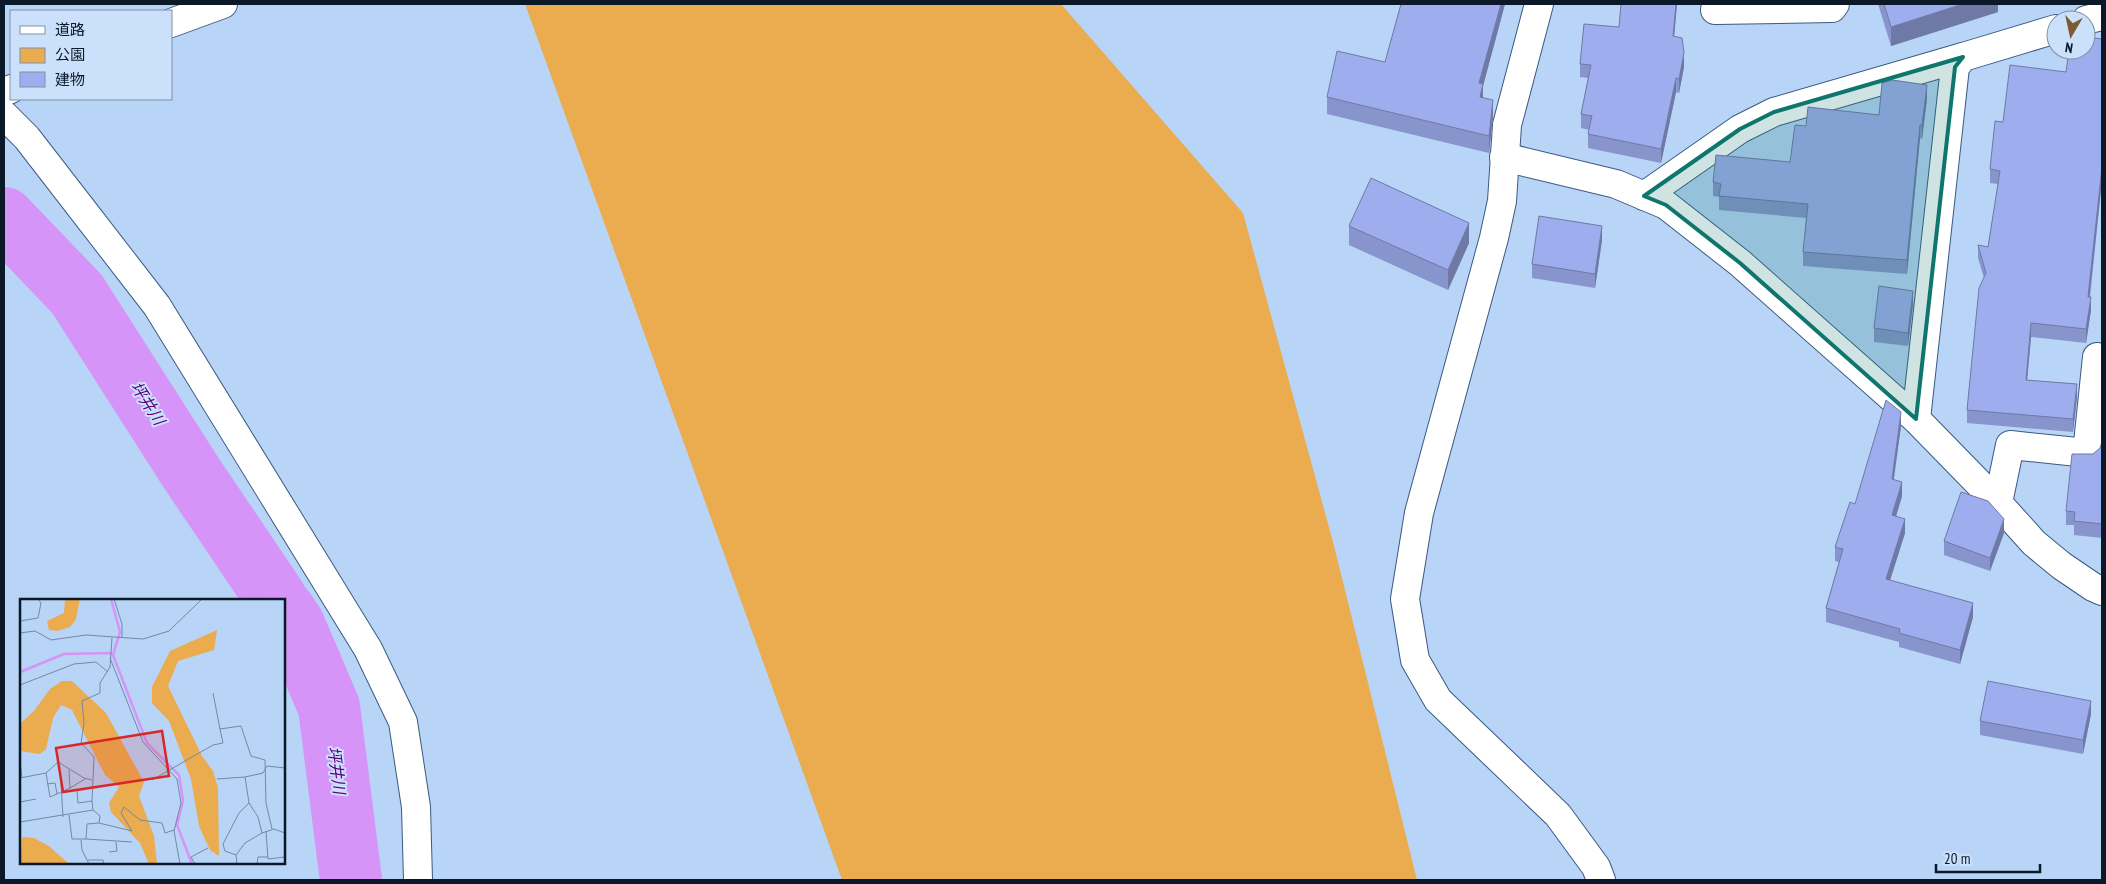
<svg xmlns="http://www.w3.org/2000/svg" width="2106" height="884" viewBox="0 0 2106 884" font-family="'PT Sans Narrow','Noto Sans JP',sans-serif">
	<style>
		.green { fill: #ebab4f }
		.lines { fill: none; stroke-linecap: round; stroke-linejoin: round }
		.river { stroke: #d693f8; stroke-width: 62 }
		.street-casing { stroke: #3b5a80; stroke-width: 30 }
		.street { stroke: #fff; stroke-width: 28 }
		.wall { fill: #8895cc }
		.shaded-wall { fill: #6f79a6 }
		.building { fill: #9eaded; stroke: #6f79a6 }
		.marked { fill: #0f766e; fill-opacity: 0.2; stroke: #0f766e; stroke-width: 4; stroke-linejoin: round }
		.labels { text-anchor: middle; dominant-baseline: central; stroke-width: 4; stroke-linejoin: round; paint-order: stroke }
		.water-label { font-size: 16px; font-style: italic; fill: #600081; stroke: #cbe1fb }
		.inset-river { fill: none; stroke: #d693f8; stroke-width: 2.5 }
		.inset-road { fill: none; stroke: #7389a4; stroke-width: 1 }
		.view { fill: #d62828; fill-opacity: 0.15; stroke: #d62828; stroke-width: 2.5 }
		.inset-edge { fill: none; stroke: #0b1827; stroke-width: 2.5 }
	</style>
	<rect width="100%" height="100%" fill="#b8d4f7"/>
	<polygon class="green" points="525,4 1061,4 1243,213 1333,542 1417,880 842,880"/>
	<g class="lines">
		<g class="river">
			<polyline points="4,218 77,294 190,471 277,600"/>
			<polyline points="284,610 294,625 329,707 351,880"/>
		</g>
		<defs>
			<g id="street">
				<polyline points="1539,4 1507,125 1502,201 1494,238 1419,513 1405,599 1415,660 1438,700 1558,815 1596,867 1601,880"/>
				<polyline points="1715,10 1832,8 1835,4"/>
				<polyline points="2086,20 2102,16"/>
				<polyline points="171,23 223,4"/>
				<polyline points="4,92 11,89"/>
				<polyline points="4,115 27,138 157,306 368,649 403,722 416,807 418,880"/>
				<polyline points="1504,157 1616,184 1666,205 1740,263 1916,419 1998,503 2034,543 2062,566 2093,587 2102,591"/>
				<polyline points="1644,196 1740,129 1774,112 1963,57"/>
				<polyline points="1916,419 1955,67 1963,57 2056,29"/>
				<polyline points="1998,503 2010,445 2087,453 2097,357"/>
			</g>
		</defs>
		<use href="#street" class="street-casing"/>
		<use href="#street" class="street"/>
	</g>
	<g class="wall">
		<polygon points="1401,4 1505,4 1483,86 1483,97 1493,116 1489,153 1327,114 1327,97 1385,62"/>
		<polygon points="1621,4 1677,4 1674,36 1684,67 1679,93 1676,92 1661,163 1588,148 1588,134 1589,130 1581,128 1581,114 1588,78 1580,77 1580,64 1619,27"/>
		<polygon points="1878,4 1998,4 1998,12 1891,46"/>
		<polygon points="2102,39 2102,180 2090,297 2091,310 2086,343 2031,337 2027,380 2077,397 2073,432 1967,423 1967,410 1984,278 1978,258 1978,245 1988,247 1998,184 1990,183 1990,169 2003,122 2066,72"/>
		<polygon points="1927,99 1922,139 1920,138 1907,274 1803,266 1803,252 1806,218 1719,210 1719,197 1713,196 1713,182 1790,162 1879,115"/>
		<polygon points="1349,226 1469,243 1448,290 1349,245"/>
		<polygon points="1602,240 1595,288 1532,278 1532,264"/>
		<polygon points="1913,304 1908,346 1874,342 1874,328"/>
		<polygon points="2102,327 2102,343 2101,342 2101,329"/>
		<polygon points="1901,426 1893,480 1902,496 1896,517 1905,533 1890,580 1973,617 1960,664 1899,647 1899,642 1826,622 1826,608 1839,562 1835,561 1835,547 1855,504"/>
		<polygon points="2102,442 2102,538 2074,535 2074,525 2066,525 2066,511 2093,454 2100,448"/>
		<polygon points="2004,533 1990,571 1944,555 1944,541"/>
		<polygon points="2091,714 2083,754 1980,735 1980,721"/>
	</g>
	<g class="shaded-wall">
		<polygon points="1501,4 1505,4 1483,86 1483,101 1480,113 1479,83"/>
		<polygon points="1676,4 1677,4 1673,50 1673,36"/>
		<polygon points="1963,4 1998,4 1998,12 1891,46 1891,27"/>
		<polygon points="1684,53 1684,67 1679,93 1679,79"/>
		<polygon points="1676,78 1676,92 1661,163 1661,149"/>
		<polygon points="1927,85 1927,99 1922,139 1922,125"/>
		<polygon points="1493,100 1493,116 1489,153 1489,136"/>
		<polygon points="1920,125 1920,138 1907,274 1907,260"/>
		<polygon points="2102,167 2102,180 2088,310 2088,297"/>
		<polygon points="1469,223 1469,243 1448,290 1448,270"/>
		<polygon points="1602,226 1602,240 1595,288 1595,274"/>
		<polygon points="1913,291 1913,304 1908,346 1908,333"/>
		<polygon points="2091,297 2091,310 2086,343 2086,329"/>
		<polygon points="2031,323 2031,337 2026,393 2026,380"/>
		<polygon points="2077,384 2077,397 2073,432 2073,419"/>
		<polygon points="1901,412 1901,426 1892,493 1892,479"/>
		<polygon points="1902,482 1902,496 1892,529 1892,515"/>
		<polygon points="1905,519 1905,533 1886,593 1886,579"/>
		<polygon points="2004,519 2004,533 1990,571 1990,558"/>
		<polygon points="1973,603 1973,617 1960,664 1960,650"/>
		<polygon points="2091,701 2091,714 2083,754 2083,740"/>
	</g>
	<g class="building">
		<polygon points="1401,4 1501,4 1479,83 1483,84 1480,97 1493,100 1489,136 1327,97 1337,51 1385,62"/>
		<polygon points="1621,4 1676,4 1673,36 1682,38 1684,53 1679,79 1676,78 1661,149 1588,134 1592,116 1581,114 1591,65 1580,64 1584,24 1619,27"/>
		<polygon points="1884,4 1963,4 1891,27"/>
		<polygon points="2086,37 2102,39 2102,167 2088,297 2091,297 2086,329 2031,323 2026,380 2077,384 2073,419 1967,410 1979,288 1986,273 1978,245 1988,247 2000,171 1990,169 1995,121 2003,122 2010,65 2066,72 2069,50 2086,50"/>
		<polygon points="1892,80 1927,85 1922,125 1920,125 1907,260 1803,252 1808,204 1719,196 1721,184 1713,182 1716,155 1790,162 1795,125 1806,126 1808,107 1879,115 1882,83"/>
		<polygon points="1371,178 1469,223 1448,270 1349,226"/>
		<polygon points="1539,216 1602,226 1595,274 1532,264"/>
		<polygon points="1879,286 1913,291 1908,333 1874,328"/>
		<polygon points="1886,400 1901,412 1892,479 1902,482 1892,515 1905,519 1886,579 1973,603 1960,650 1899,633 1900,629 1826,608 1843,549 1835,547 1850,502 1855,504"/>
		<polygon points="2102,442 2102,524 2074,521 2075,512 2066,511 2072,454 2093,454 2100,448"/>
		<polygon points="1961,492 1988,501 2004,519 1990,558 1944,541"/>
		<polygon points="1988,681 2091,701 2083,740 1980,721"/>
	</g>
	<path class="marked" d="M1963,57L1955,67L1916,419L1740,263L1666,205L1644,196L1740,129L1774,112Z"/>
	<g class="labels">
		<g class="water-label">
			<text transform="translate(148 403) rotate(57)">坪井川</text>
			<text transform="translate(337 770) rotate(83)">坪井川</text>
		</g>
	</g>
	<g transform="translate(20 599)">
		<rect width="265" height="265" fill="#b8d4f7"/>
		<path d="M45,0H60L56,20L50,28L37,32L29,31L27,22L44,14ZM197,31L194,51L158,62L148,87L182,157L193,172L198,189L199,257L190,251L179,227L171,180L149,122L132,104V88L150,52ZM42,82H52L86,114L124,183L119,197L134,237L137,265H129L120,244L91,213L89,204L99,188L85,176L52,111L41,106L33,119L26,150L20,155L0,152V125L14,112L30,90ZM2,238L14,239L29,247L49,265H0Z" fill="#ebab4f"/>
		<path class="inset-river" d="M91,0L100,33L93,56L127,144L159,176L163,202L157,226L172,265M0,73L44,55L92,54"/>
		<path class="inset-road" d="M94,0L102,25V39M0,22L18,19L21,4L18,0M0,34L15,32L31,41L66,36L123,40L149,32L182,0M90,59L123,143L157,180L161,204L154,232L160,265M0,86L54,65L76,63L88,73M193,94L200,130L221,127L231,157L245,161L246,204L252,230M0,162L2,179M26,174L30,198L50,189L49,171M0,179L26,174L38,163L64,179L72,181M197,180L225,178M132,181L193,146L203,144L200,130M41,184L43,218M27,185L35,184L37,195M50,189L65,180M63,190L57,191L58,204L72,202M0,203L16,200M49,216L52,240H66L67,225L79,224L112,232L101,214L104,208L120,221L142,224L145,234L154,231M0,223L73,211M79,224L80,217L73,211L72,202L74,158L61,144L64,124L62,102L80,94V84L90,68L92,39M246,232L248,260L265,258M242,234L238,218L229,204L225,178L243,174L247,167L265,169M66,240L112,243M61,241L62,251L69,265M89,253L97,252L96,243M216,256L225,244L242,234L254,230L265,234M68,261H83L84,265M175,265L171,258L188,249M217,265L216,256L205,252L203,245L219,214L229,204M237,265L238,258H248"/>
		<path class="view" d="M142,132L149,177L43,193L36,149Z"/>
		<rect width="265" height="265" class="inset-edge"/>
	</g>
	<rect width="2106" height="884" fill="none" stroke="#0b1827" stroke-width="10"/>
	<rect x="10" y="10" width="162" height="90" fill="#cbe1fb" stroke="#7e91a6"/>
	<rect x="20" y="26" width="25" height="8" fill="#ffffff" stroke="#7e91a6"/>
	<text x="55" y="35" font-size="15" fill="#0b1827">道路</text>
	<rect x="20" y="48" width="25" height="15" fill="#ebab4f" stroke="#7e91a6"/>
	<text x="55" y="60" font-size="15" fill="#0b1827">公園</text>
	<rect x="20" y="72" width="25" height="15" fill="#9eaded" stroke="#7e91a6"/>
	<text x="55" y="85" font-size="15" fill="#0b1827">建物</text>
	<g transform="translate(2071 35) rotate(189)"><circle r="24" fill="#cbe1fb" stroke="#7e91a6"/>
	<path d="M0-4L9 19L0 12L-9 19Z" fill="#7b5b31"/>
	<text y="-8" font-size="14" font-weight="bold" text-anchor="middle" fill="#0b1827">N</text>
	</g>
	<path d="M1936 864v8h104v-8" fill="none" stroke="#0b1827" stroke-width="2.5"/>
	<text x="1944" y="864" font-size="15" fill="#0b1827" stroke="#cbe1fb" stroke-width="4" paint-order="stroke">20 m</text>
</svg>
